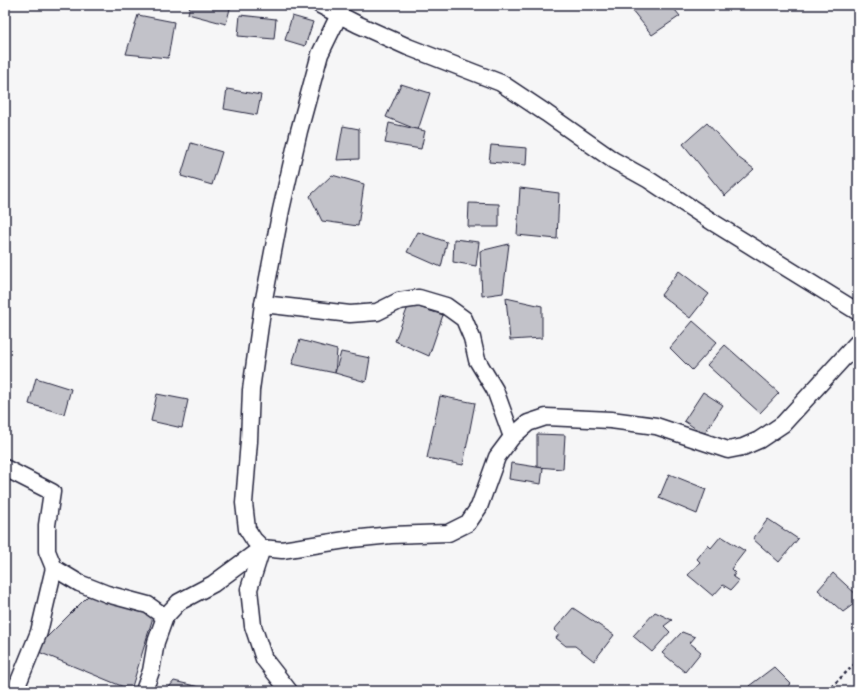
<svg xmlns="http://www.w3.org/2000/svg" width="863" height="696" viewBox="0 0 863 696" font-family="Sriracha,sans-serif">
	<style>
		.building { fill: #c2c2c9; stroke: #22223b }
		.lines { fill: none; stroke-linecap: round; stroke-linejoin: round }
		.minor-casing { stroke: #22223b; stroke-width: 19 }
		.path { stroke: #22223b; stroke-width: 2.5; stroke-dasharray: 3 3; stroke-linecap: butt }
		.minor { stroke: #fff; stroke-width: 16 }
	</style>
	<rect width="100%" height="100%" fill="#f6f6f7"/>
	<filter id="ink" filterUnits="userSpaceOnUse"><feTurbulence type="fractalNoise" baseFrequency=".025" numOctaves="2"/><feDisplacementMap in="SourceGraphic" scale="8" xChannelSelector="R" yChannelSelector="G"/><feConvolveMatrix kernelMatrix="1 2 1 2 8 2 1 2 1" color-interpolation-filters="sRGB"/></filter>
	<g filter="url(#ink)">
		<g class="building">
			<polygon points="190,5 231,5 226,24 188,14"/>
			<polygon points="628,5 671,5 680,16 652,35"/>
			<polygon points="138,15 174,22 168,58 126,54"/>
			<polygon points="240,15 276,19 274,39 238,36"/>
			<polygon points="292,16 313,22 305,46 285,40"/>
			<polygon points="401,84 430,93 418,130 386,117"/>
			<polygon points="227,89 261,95 257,115 224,109"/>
			<polygon points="389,123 425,131 421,149 385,143"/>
			<polygon points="707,123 739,158 754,169 725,196 683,144"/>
			<polygon points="343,126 359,129 359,159 337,160"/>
			<polygon points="191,143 222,152 212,185 181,176"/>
			<polygon points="491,145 527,148 526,165 489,162"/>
			<polygon points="332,175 364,184 358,226 322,221 310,196"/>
			<polygon points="520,188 559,193 557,239 517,235"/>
			<polygon points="469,203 499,204 499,227 468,227"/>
			<polygon points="418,232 447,242 441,267 407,252"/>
			<polygon points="454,239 479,242 476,266 453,262"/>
			<polygon points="509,244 503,293 482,296 480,251"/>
			<polygon points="679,271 709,294 690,318 661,295"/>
			<polygon points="506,298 542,306 542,338 510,340"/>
			<polygon points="409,304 443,315 429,356 395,341"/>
			<polygon points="693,321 717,342 692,370 670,348"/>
			<polygon points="300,340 337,350 335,373 292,364"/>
			<polygon points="725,345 779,393 760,413 707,365"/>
			<polygon points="341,352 370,358 366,382 335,373"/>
			<polygon points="36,378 71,389 64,414 29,404"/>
			<polygon points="703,392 723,405 704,434 684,421"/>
			<polygon points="157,394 188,400 182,428 151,421"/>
			<polygon points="440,396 475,403 463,465 427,458"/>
			<polygon points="537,434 565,435 563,469 537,467"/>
			<polygon points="511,463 543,468 541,484 509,479"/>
			<polygon points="669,474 706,489 697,514 659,498"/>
			<polygon points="768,519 798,539 779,562 753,539"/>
			<polygon points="721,536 745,551 731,569 735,573 733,577 739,581 731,590 723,585 713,596 688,575 700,562 697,559 708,545 711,548"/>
			<polygon points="833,573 858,596 858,601 843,612 818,590"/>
			<polygon points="91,593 154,614 131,690 34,650"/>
			<polygon points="573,608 614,635 594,661 575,646 566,646 556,638 559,634 554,630"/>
			<polygon points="655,612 672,620 664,626 670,632 652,652 633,636"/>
			<polygon points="682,632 695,637 690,643 701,652 685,672 662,653"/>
			<polygon points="774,667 791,684 782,691 753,691 749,686"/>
			<polygon points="174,681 203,688 202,691 166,691"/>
		</g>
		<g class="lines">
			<defs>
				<g id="minor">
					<polyline points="320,5 357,24 408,47 501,83 546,113 613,160 649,180 714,223 858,312"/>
					<polyline points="339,15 320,54 299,131 281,210 263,304 251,390 249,441 244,503 247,529 254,540 262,548 282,550 352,539 391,535 448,533 468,523 479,507 497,457 512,437 528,423 546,417 611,420 656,426 728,450 743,447 759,440 783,424 858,342"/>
					<polyline points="263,304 350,314 377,312 399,301 419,298 446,306 464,319 472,338 477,360 495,390 512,437"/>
					<polyline points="5,468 52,492 47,525 47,551 54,568 79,583 107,594 148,605 165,617"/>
					<polyline points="262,548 249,589 253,626 264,659 289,691"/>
					<polyline points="15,691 39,632 54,568"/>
					<polyline points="144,691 151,671 156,642 165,617 179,602 213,584 262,548"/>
				</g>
			</defs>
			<use href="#minor" class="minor-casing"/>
			<polyline class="path" points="827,691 858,661"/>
			<use href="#minor" class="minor"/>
		</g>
	</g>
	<rect width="863" height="696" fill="none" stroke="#fff" stroke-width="20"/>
	<rect x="10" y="10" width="843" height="676" fill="none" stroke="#22223b" stroke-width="1.5" filter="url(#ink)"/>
</svg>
